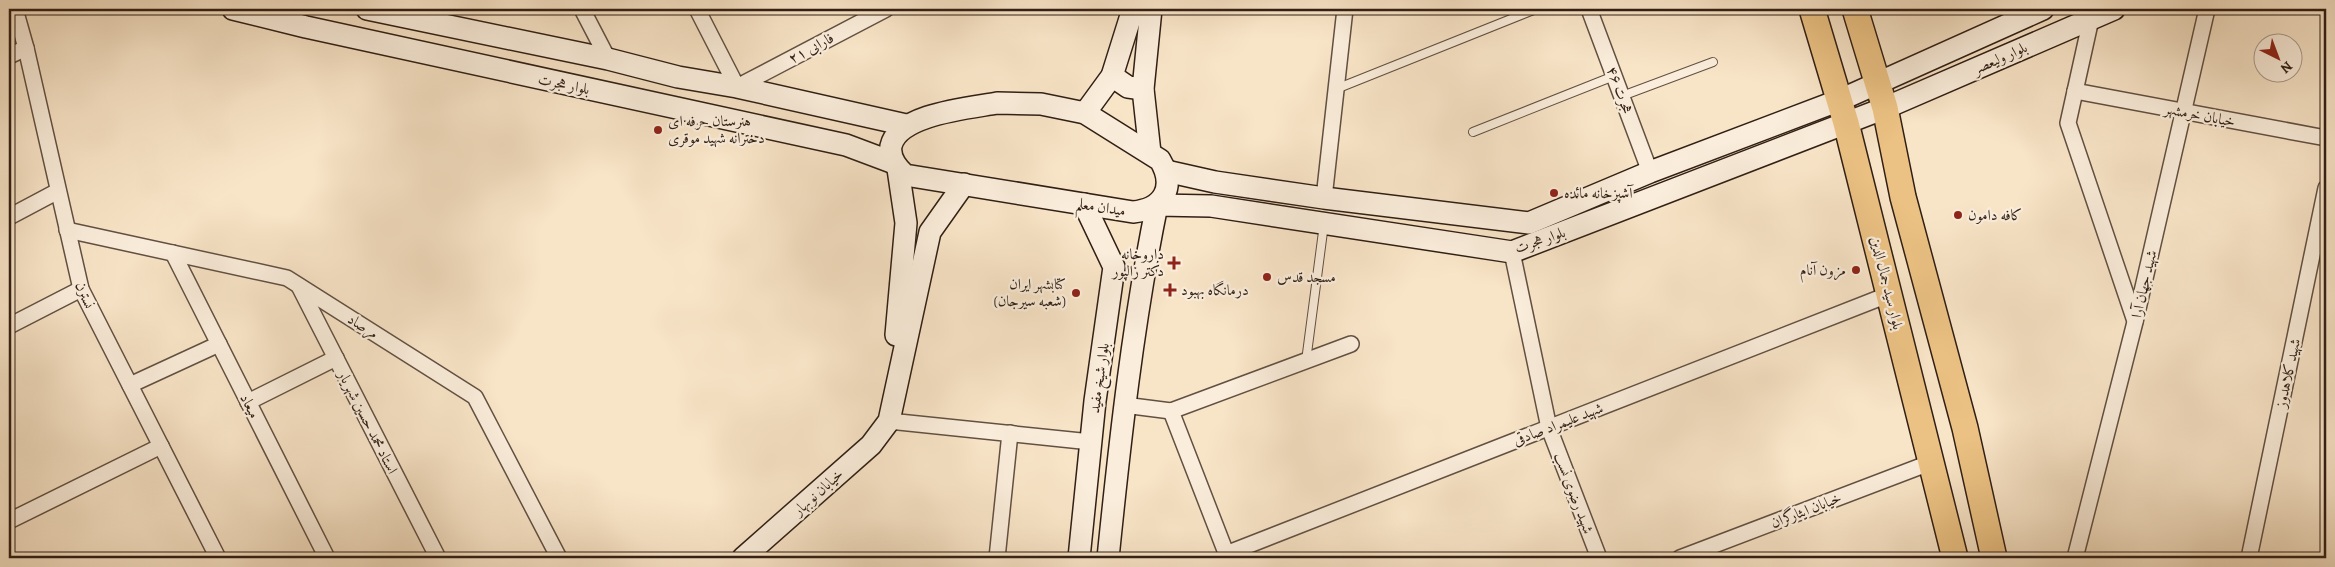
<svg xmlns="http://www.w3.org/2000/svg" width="2335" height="567" viewBox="0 0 2335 567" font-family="Alegreya,Amiri,serif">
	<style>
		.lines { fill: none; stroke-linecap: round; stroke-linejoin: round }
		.lane-casing { stroke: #625042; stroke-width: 10 }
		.street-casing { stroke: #625042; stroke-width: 18 }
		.secondary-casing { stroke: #301f15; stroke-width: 24 }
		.primary-casing { stroke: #301f15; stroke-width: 28 }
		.lane { stroke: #faeddb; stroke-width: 8 }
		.street { stroke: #faeddb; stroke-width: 15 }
		.secondary { stroke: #faeddb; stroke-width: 21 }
		.primary { stroke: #ecc284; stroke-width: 25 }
		.poi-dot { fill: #8f2418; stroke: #faeddb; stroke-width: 2 }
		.labels { text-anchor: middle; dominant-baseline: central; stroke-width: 4.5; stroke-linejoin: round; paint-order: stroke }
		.street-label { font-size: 15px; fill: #301f15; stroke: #faeddb }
		.poi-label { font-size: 15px; fill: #301f15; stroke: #faeddb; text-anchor: start }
	</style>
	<rect width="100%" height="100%" fill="#f8e4c7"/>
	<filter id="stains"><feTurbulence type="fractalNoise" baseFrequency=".004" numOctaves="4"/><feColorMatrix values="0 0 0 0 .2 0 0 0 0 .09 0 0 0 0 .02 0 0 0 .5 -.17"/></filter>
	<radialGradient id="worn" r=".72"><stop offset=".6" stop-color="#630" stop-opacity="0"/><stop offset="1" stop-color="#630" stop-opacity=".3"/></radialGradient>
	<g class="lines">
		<defs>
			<g id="lane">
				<polyline points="1336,89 1536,9"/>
				<polyline points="1622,96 1713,62"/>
				<polyline points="1473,132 1614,76"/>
				<polyline points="1306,361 1324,224"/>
			</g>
			<g id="street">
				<polyline points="15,9 26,48 81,289 218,558"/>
				<polyline points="582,9 608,59"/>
				<polyline points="697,9 737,87 886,9"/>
				<polyline points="1589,9 1650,172"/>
				<polyline points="2091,19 2068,123 2135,321"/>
				<polyline points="9,56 26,48"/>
				<polyline points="2075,91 2326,138"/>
				<polyline points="1324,198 1345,9"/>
				<polyline points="9,217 58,191"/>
				<polyline points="67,230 287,278 475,397 559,558"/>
				<polyline points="1512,252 1549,428 1599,558"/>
				<polyline points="173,253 327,558"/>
				<polyline points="299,286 438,558"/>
				<polyline points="9,326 81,289"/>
				<polyline points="130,385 219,344"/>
				<polyline points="248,402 336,358"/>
				<polyline points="1124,405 1171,411 1351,344"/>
				<polyline points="1171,411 1228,558"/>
				<polyline points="889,421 1091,442"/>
				<polyline points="9,521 161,446"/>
				<polyline points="1226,554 1890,294"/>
				<polyline points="997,558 1010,433"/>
				<polyline points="1680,558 1932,462"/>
				<polyline points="2075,558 2135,322 2207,9"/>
				<polyline points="2249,558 2326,188"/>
			</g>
			<g id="secondary">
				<polyline points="233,9 306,27 846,145 894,163"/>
				<polyline points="367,9 608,59 678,77 737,87 906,125"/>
				<polyline points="1112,76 1128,87 1143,89"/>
				<path d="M997,103L1041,104L1085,113L1160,160C1176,187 1164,209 1133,212L905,175C896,167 889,158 891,146C898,114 970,108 997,103Z"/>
				<polyline points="1085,113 1112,76 1133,9"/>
				<polyline points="1150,153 1143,89 1151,9"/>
				<polyline points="1166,171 1215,182 1324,198 1529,223 1650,172 1840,100 2043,9"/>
				<polyline points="896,335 906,223 898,169"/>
				<polyline points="743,558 871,445 889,421 930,232 964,184"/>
				<polyline points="1079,558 1095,401 1114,267 1084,204"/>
				<path d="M1108,558C1120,440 1133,322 1157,205L1211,206L1512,252L1885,108L2114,9"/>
			</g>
			<g id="primary">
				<polyline points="1812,9 1846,123 1955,558"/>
				<polyline points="1855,9 1885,108 1903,197 1965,428 1994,558"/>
			</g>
		</defs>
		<use href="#lane" class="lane-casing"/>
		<use href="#street" class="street-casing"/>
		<use href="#secondary" class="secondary-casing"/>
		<use href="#primary" class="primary-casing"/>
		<use href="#lane" class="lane"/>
		<use href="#street" class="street"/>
		<use href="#secondary" class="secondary"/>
		<use href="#primary" class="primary"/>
	</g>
	<g class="poi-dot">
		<circle cx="658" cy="130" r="5"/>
		<circle cx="1554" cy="193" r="5"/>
		<circle cx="1958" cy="215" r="5"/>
		<path d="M1171.5 255.5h5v5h5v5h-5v5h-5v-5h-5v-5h5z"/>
		<circle cx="1856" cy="270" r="5"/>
		<circle cx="1267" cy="277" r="5"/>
		<path d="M1167.5 282.5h5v5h5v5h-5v5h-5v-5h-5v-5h5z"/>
		<circle cx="1076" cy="293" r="5"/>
	</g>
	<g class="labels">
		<g class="street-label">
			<text transform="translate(811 48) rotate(-28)">فارابی ۲۱</text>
			<text transform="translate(2000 58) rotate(-24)">بلوار ولیعصر</text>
			<text transform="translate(564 84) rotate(12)">بلوار هجرت</text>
			<text transform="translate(1620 90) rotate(70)">هجرت ۴۶</text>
			<text transform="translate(2200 115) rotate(11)">خیابان خرمشهر</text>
			<text transform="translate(1101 207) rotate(9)">میدان معلم</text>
			<text transform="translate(1540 240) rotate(-19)">بلوار هجرت</text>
			<text transform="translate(1887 283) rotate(76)">بلوار سید جمال الدین</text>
			<text transform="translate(2144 284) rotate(-77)">شهید جهان آرا</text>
			<text transform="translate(85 295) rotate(68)">نسترن</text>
			<text transform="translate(363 326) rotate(32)">مرصاد</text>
			<text transform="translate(2288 373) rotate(-78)">شهید کلاهدوز</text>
			<text transform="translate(1099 378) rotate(-82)">بلوار شیخ مفید</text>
			<text transform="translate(250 406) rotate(63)">میعاد</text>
			<text transform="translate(368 422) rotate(63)">استاد محمد حسین شهریار</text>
			<text transform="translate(1558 424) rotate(-21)">شهید علیمراد صادقی</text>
			<text transform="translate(818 492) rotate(-42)">خیابان نوبهار</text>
			<text transform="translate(1574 493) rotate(69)">شهید رضوی نسب</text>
			<text transform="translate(1806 510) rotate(-21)">خیابان ایثارگران</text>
		</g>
		<g class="poi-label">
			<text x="668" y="121">هنرستان حرفه ای<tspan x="668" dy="17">دخترانه شهید موقری</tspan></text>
			<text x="1564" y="193">آشپزخانه مائده</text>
			<text x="1968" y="215">کافه دامون</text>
			<text x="1164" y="254" text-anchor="end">داروخانه<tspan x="1164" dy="17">دکتر زالپور</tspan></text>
			<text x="1846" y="270" text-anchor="end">مزون آنام</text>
			<text x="1277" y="277">مسجد قدس</text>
			<text x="1066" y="284" text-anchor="end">کتابشهر ایران<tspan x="1066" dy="17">(شعبه سیرجان)</tspan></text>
			<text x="1181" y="290">درمانگاه بهبود</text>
		</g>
	</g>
	<rect width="2335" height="567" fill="none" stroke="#f8e4c7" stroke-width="30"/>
	<rect x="10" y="10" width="2315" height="547" fill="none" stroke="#301f15" stroke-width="2.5"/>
	<rect x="15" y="15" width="2305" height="537" fill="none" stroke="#301f15"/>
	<g transform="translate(2278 58) rotate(138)"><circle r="24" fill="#faeddb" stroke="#a99b8c"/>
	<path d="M0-4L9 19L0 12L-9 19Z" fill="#8f2418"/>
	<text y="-8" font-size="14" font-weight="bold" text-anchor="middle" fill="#301f15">N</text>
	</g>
	<rect width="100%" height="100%" filter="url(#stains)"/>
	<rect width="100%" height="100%" fill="url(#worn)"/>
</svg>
